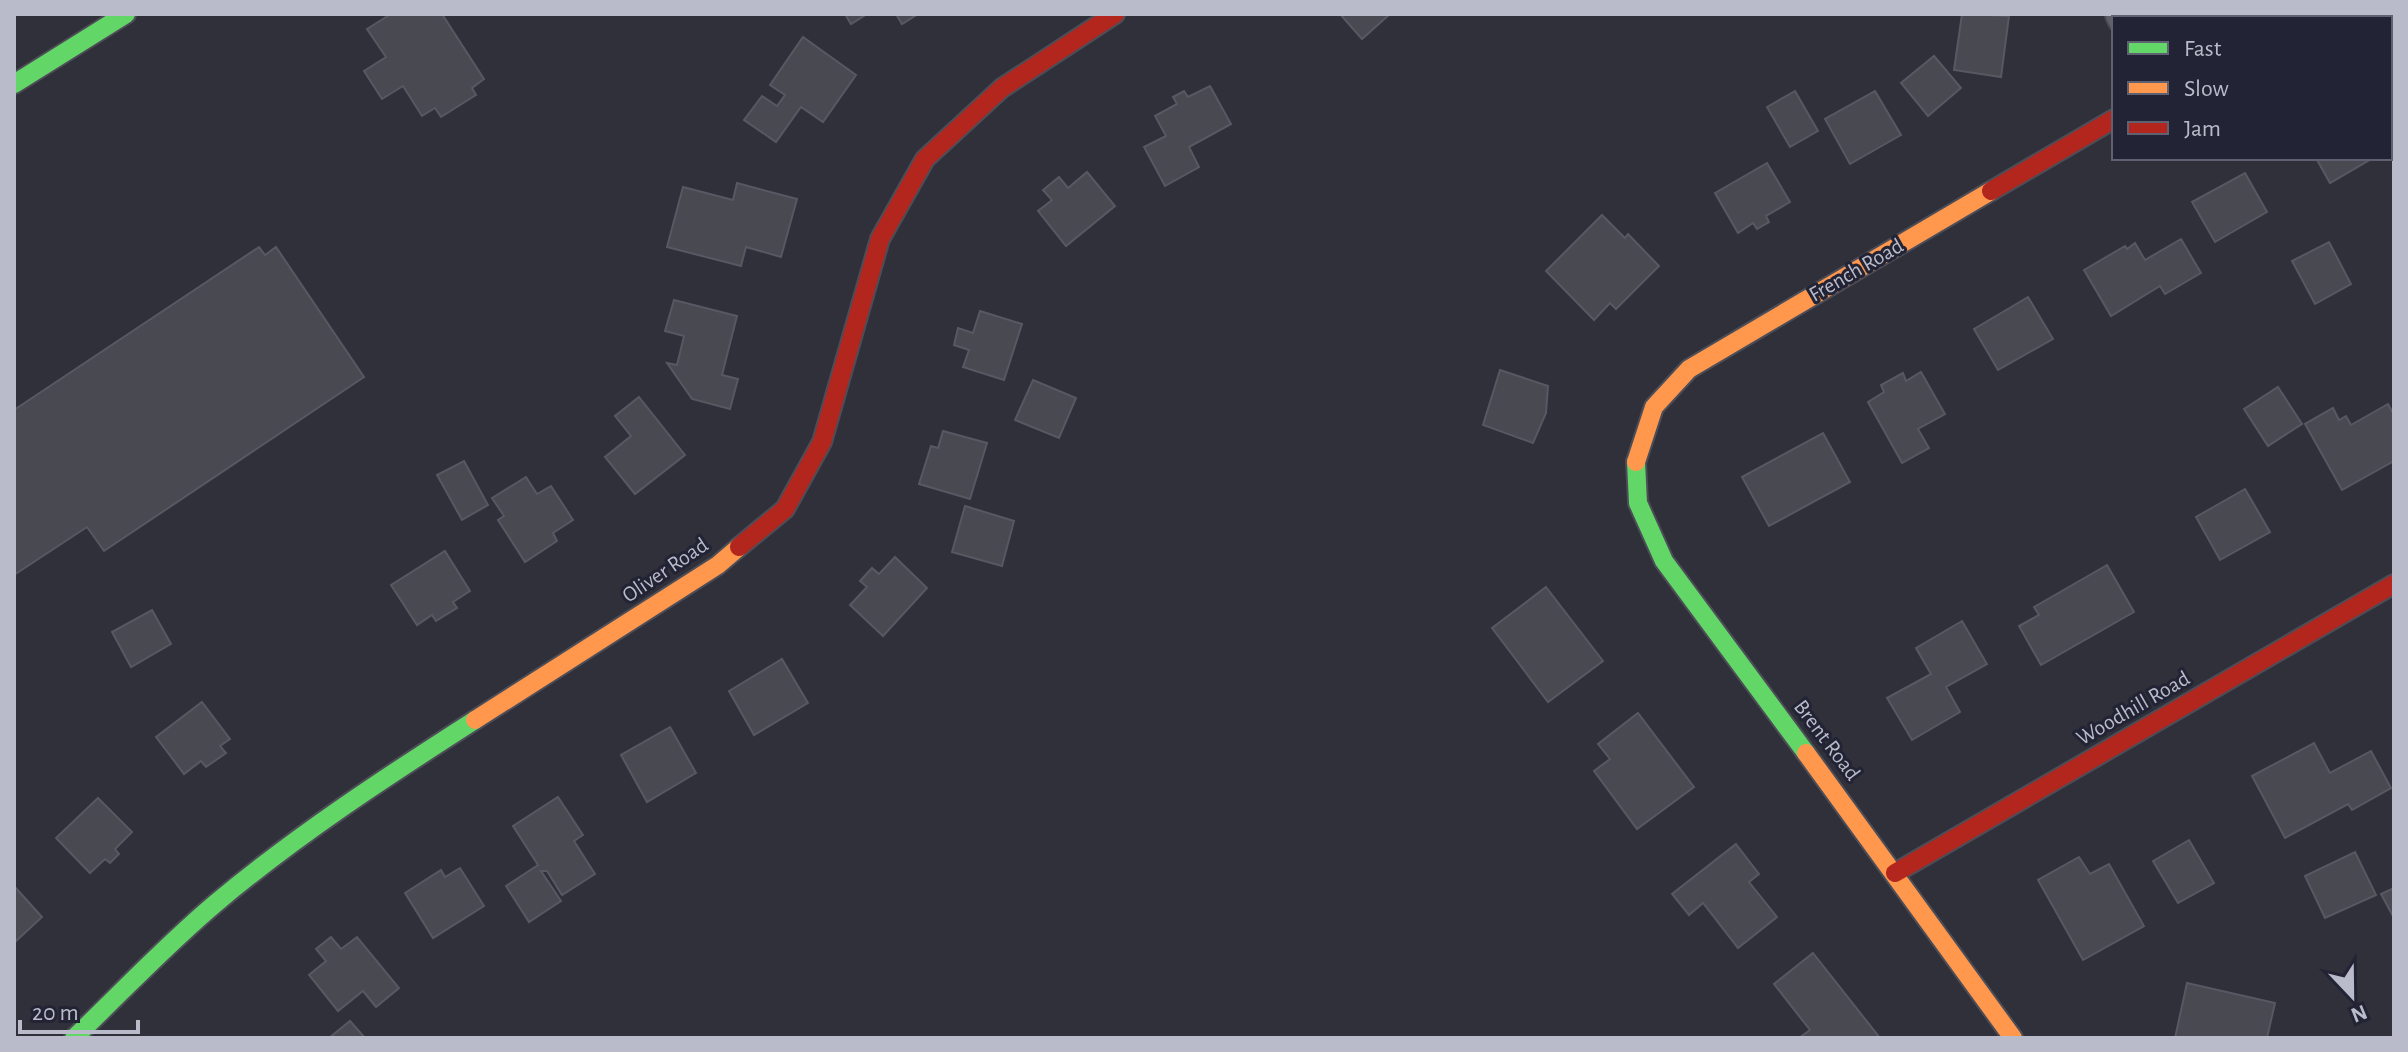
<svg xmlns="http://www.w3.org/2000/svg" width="2408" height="1052" viewBox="0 0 2408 1052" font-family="'Alegreya Sans',sans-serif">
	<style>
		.building { fill: #484951; stroke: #575862; stroke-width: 2 }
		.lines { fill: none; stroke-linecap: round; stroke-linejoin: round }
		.street-casing { stroke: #4b4c53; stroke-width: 36 }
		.fast-casing { stroke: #4c4d57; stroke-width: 22 }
		.slow-casing { stroke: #4c4d57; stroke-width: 22 }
		.jam-casing { stroke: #4c4d57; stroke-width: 22 }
		.street { stroke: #5e6068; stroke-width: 32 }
		.fast { stroke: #63d668; stroke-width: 18 }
		.slow { stroke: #ff974d; stroke-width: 18 }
		.jam { stroke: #b3261e; stroke-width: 18 }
		.labels { text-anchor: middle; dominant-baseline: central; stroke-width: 6; stroke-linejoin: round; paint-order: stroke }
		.street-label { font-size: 22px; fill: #babbca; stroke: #222435 }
	</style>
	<rect width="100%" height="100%" fill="#2f303a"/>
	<g class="building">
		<polygon points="391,14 442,14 484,79 472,88 476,95 441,117 435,108 422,116 403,86 382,99 364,71 386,57 367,29"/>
		<polygon points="845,14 867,14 851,24"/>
		<polygon points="896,14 918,14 902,24"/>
		<polygon points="1340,14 1390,14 1362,39"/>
		<polygon points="1962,14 2009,16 2001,77 1954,70"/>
		<polygon points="803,37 856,75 823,122 801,107 776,142 744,120 762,96 777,106 785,95 770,85"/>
		<polygon points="1934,56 1961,88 1928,116 1901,83"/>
		<polygon points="1210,86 1231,124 1189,147 1199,167 1165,186 1144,147 1166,136 1155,116 1177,104 1173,97 1184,91 1188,97"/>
		<polygon points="1795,91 1818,131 1790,147 1767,107"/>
		<polygon points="1875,91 1901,135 1850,164 1825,119"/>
		<polygon points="2316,158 2373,158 2330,183"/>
		<polygon points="1767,163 1790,202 1766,216 1769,222 1757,229 1753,223 1738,233 1715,193"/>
		<polygon points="1087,172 1115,206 1066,246 1038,211 1052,200 1043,190 1059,177 1068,188"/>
		<polygon points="2245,173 2267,212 2215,242 2192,202"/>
		<polygon points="737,183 797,199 781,257 746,247 741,266 667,247 683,187 733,200"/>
		<polygon points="1602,215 1625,238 1628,234 1659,266 1616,309 1610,303 1594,320 1546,271"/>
		<polygon points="2181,239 2201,273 2165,294 2160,286 2111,316 2084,270 2125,246 2127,249 2135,243 2145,260"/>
		<polygon points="2329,242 2351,284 2315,304 2292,261"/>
		<polygon points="259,247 265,255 276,247 364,377 104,551 87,527 14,575 14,410"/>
		<polygon points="2028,297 2053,339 1998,370 1974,329"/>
		<polygon points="674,300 737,316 722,375 738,379 730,409 692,399 667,363 677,365 684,336 665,331"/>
		<polygon points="980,311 1022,324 1004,380 963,367 969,350 954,345 958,328 973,333"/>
		<polygon points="1500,370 1548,386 1546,413 1533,443 1483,425"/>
		<polygon points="1921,372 1945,414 1918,429 1929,448 1902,463 1868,402 1884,392 1881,385 1903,373 1906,381"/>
		<polygon points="1033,380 1076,398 1059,438 1015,420"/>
		<polygon points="2278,387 2302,424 2268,446 2244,409"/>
		<polygon points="639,397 685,455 635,494 605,457 631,436 615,416"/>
		<polygon points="2388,404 2394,415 2394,461 2342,490 2305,424 2333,408 2339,420 2346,416 2351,425"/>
		<polygon points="943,431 987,443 970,499 919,484 931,446 938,448"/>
		<polygon points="1823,433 1850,482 1769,526 1742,477"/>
		<polygon points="464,461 488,505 462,520 437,475"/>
		<polygon points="526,477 537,494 551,486 573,520 553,533 557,541 525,562 498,520 504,516 492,498"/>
		<polygon points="2245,489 2270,532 2220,560 2196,517"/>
		<polygon points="965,506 1014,521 1002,566 952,552"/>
		<polygon points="445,551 470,591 453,602 457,608 436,621 432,615 417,625 391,585"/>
		<polygon points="895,557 927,588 883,636 850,605 867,587 860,581 872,568 879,574"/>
		<polygon points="2107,565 2134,612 2041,665 2019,626 2039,615 2034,607"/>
		<polygon points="1546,587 1603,661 1548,702 1492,628"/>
		<polygon points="152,610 171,644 131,667 112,632"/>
		<polygon points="1962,621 1987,664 1946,687 1960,712 1912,740 1887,698 1931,674 1916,648"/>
		<polygon points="782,659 808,703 754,735 729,691"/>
		<polygon points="202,702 230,739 220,746 226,753 206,767 201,761 184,774 156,737"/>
		<polygon points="1638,713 1694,787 1637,829 1594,771 1610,759 1598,744"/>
		<polygon points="670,727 696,773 647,802 621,755"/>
		<polygon points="2314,743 2330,773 2371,751 2391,788 2352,810 2348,804 2285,838 2252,776"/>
		<polygon points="558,797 583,835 574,841 595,874 562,895 547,871 541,871 561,901 529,922 506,886 538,865 513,826"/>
		<polygon points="98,798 132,832 115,849 119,854 110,863 105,859 90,873 56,838"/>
		<polygon points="2189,840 2214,883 2178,903 2153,861"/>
		<polygon points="1736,844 1759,874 1749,882 1777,917 1738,948 1703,903 1689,915 1672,894"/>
		<polygon points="2355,852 2376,895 2325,918 2305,876"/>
		<polygon points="2079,857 2090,874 2109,864 2144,926 2083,960 2038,880"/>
		<polygon points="460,868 484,906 433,938 405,893 441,870 445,877"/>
		<polygon points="14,886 42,917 14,943"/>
		<polygon points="2394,888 2394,918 2381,894"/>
		<polygon points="331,937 341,949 357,937 399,988 376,1007 363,991 338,1011 309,975 326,961 316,949"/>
		<polygon points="1813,953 1880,1038 1799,1038 1810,1030 1774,984"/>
		<polygon points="2187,983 2275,1003 2267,1038 2175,1038"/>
		<polygon points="350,1021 365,1038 329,1038"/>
	</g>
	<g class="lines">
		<defs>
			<g id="street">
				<polyline points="2122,14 2124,18"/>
				<polyline points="2286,18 2293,14"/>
			</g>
			<g id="fast">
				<polyline points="14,84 126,14"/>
				<polyline points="1636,462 1638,503 1664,561 1806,753"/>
				<path d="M74,1038C121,993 166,945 216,903C297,835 386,777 475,720"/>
			</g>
			<g id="slow">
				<polyline points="1636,462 1654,407 1689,369 1991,191"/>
				<polyline points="475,720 718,565 739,547"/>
				<polyline points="1806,753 2013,1038"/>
			</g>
			<g id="jam">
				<polyline points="1991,191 2114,119"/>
				<polyline points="739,547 785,509 822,442 880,239 925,159 1002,88 1115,14"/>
				<polyline points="1895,873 2394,584"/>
			</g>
		</defs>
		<use href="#street" class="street-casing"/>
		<use href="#fast" class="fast-casing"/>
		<use href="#slow" class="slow-casing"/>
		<use href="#jam" class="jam-casing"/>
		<use href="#street" class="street"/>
		<use href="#fast" class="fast"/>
		<use href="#slow" class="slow"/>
		<use href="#jam" class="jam"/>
	</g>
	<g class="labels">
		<g class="street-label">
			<text transform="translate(1856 270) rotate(-30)">French Road</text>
			<text transform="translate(665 570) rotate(-34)">Oliver Road</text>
			<text transform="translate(2133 708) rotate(-30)">Woodhill Road</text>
			<text transform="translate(1827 740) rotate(53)">Brent Road</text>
		</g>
	</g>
	<rect width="2408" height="1052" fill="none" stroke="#babbca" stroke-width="32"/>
	<rect x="2112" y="16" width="280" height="144" fill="#222435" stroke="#5f6071" stroke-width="2"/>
	<rect x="2128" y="42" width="40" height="12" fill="#63d668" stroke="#5f6071" stroke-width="2"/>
	<text x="2184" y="56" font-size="24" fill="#babbca">Fast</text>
	<rect x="2128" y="82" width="40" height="12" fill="#ff974d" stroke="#5f6071" stroke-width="2"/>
	<text x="2184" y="96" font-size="24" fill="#babbca">Slow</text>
	<rect x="2128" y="122" width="40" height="12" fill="#b3261e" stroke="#5f6071" stroke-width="2"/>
	<text x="2184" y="136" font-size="24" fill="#babbca">Jam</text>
	<g transform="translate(2352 996) rotate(158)" stroke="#222435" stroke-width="6" paint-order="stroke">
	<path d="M0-6L14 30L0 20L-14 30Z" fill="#babbca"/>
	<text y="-12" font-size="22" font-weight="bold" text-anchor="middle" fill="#babbca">N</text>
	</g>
	<path d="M20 1020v12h118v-12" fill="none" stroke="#babbca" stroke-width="4"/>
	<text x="32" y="1020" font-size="24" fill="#babbca" stroke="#222435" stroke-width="6" paint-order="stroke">20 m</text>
</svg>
